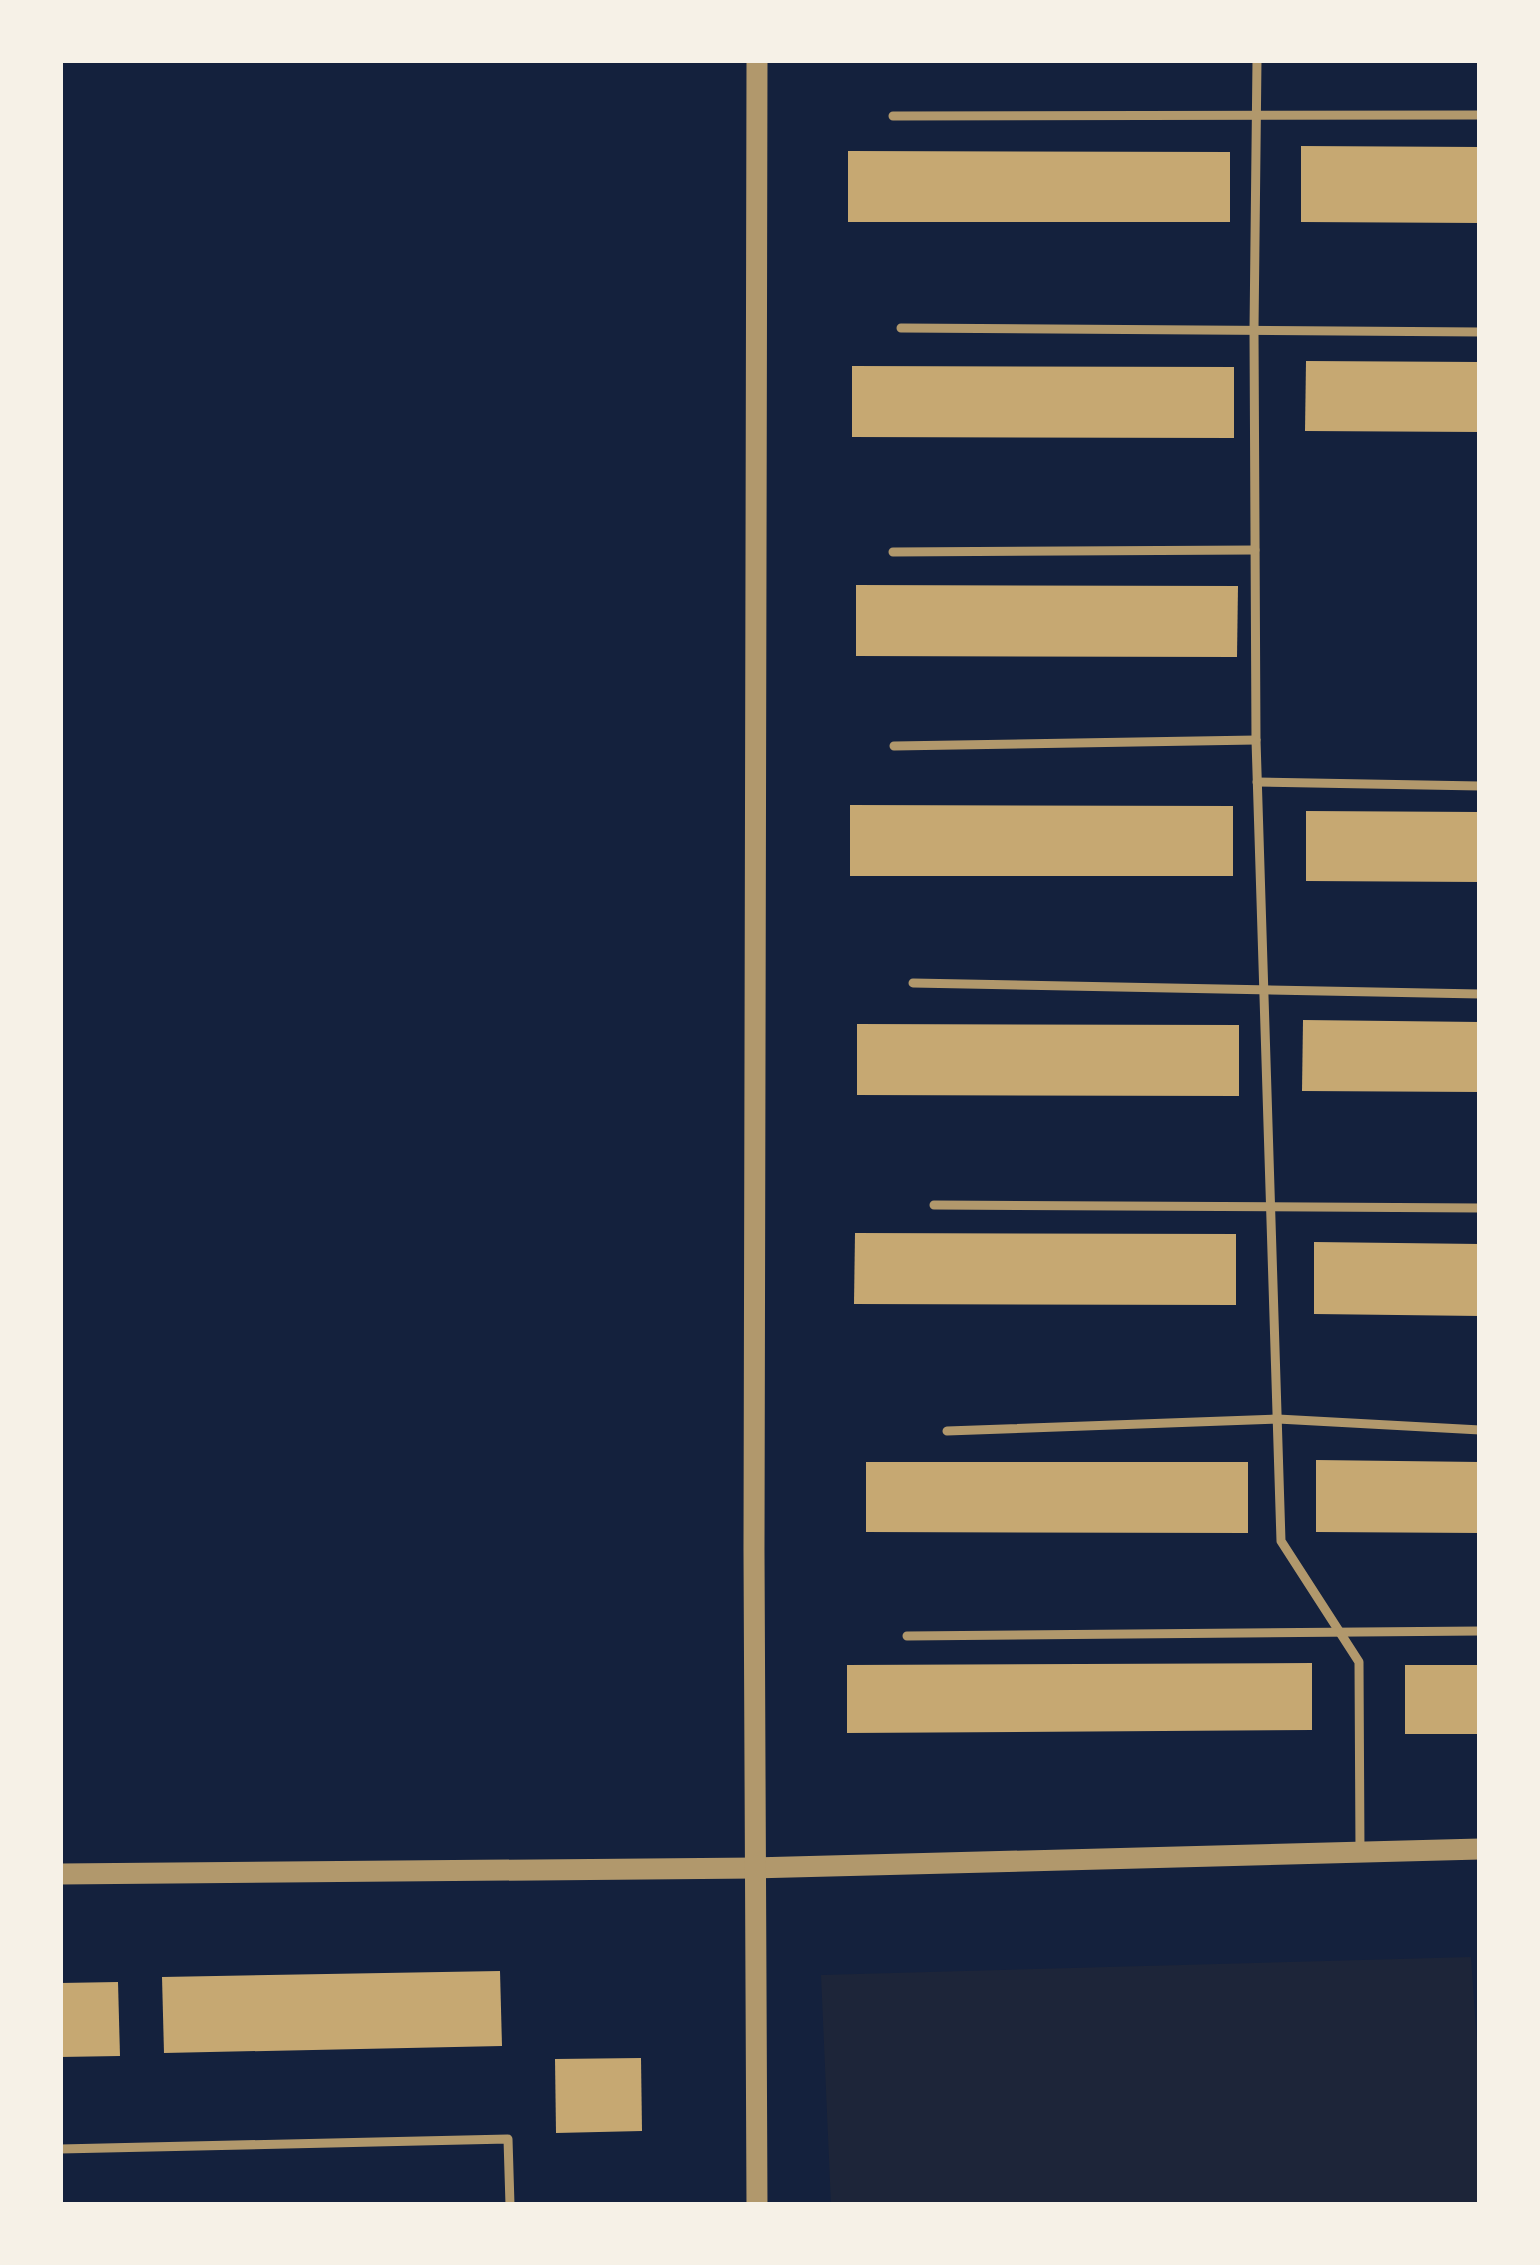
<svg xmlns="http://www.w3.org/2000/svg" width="1540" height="2265" viewBox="0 0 1540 2265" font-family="Roboto,sans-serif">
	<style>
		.green { fill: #1d2539 }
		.building { fill: #c6a872 }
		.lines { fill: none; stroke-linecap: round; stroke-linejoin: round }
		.service { stroke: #b1986c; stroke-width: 9 }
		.tertiary { stroke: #b1986c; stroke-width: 21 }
	</style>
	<rect width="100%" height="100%" fill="#14213d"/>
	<polygon class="green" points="1471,1957 1480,2086 1480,2205 831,2205 821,1975"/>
	<g class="building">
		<polygon points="1301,146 1480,147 1480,223 1301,222"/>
		<polygon points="848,151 1230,152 1230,222 848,222"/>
		<polygon points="1306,361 1480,362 1480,432 1305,431"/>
		<polygon points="852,366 1234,367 1234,438 852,437"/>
		<polygon points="856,585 1238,586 1237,657 856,656"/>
		<polygon points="850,805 1233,806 1233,876 850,876"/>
		<polygon points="1306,811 1480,812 1480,882 1306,881"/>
		<polygon points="1303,1020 1480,1022 1480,1092 1302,1091"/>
		<polygon points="857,1024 1239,1025 1239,1096 857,1095"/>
		<polygon points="855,1233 1236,1234 1236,1305 854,1304"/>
		<polygon points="1314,1242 1480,1244 1480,1316 1314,1314"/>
		<polygon points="1316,1460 1480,1462 1480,1533 1316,1532"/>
		<polygon points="866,1462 1248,1462 1248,1533 866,1532"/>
		<polygon points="1312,1663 1312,1730 847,1733 847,1665"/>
		<rect x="1405" y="1665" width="75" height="69"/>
		<polygon points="500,1971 502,2046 164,2053 162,1977"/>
		<polygon points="118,1982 120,2056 60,2057 60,1983"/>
		<polygon points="641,2058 642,2131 556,2133 555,2059"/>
	</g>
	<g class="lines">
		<g class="service">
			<polyline points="1257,60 1254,330 1256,740 1281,1541 1359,1662 1360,1852"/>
			<polyline points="893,116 1480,115"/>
			<polyline points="901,328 1480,332"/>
			<polyline points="893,552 1255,550"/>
			<polyline points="894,746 1256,740"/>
			<polyline points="1257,782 1480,786"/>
			<polyline points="913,983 1480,994"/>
			<polyline points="934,1205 1480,1208"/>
			<polyline points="947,1431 1278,1419 1480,1430"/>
			<polyline points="907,1636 1480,1631"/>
			<polyline points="60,2149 508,2139 510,2205"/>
		</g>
		<g class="tertiary">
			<polyline points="60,1874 756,1868 1480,1849"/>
			<polyline points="757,2205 754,1550 757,60"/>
		</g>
	</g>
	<rect width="1540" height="2265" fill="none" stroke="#f6f1e7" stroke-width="126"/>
</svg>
